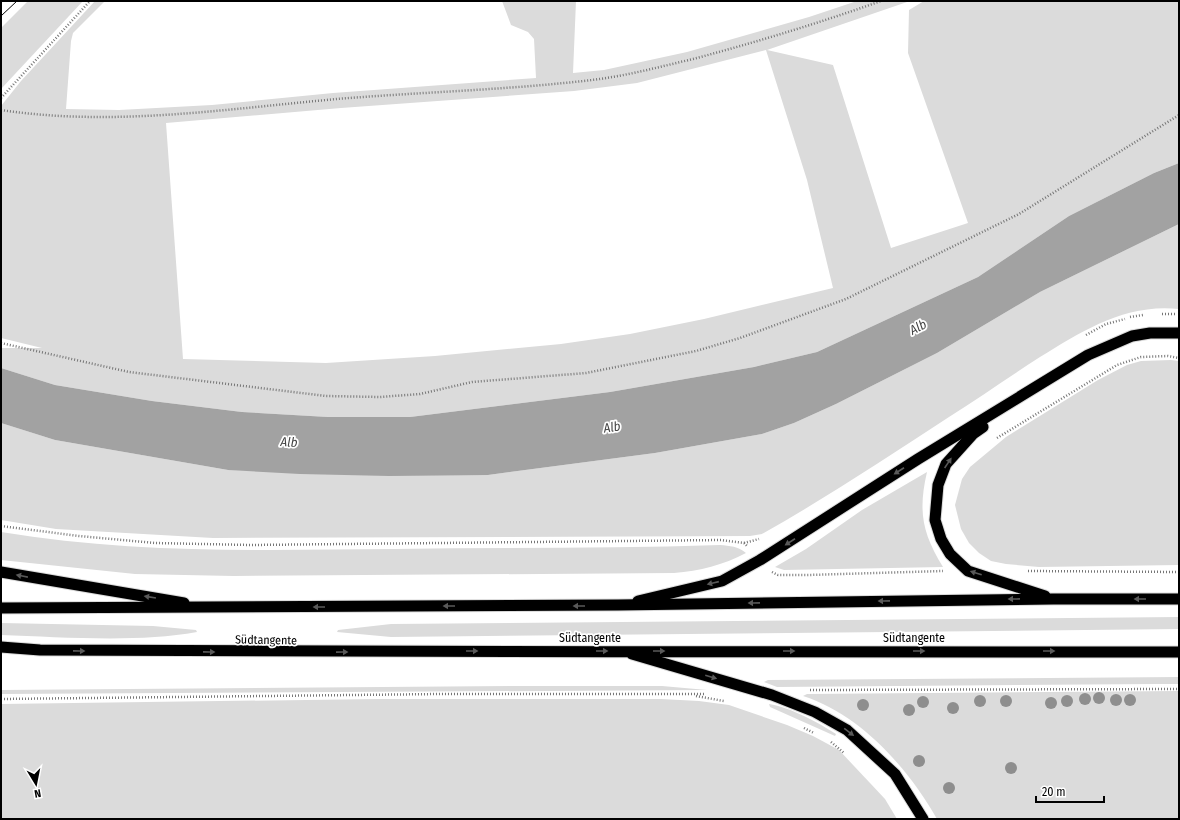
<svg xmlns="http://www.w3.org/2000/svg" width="1180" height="820" viewBox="0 0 1180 820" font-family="'Fira Sans Condensed',sans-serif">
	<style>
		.green { fill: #dbdbdb; fill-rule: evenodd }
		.water { fill: #a2a2a2 }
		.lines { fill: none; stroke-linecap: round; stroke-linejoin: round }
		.trunk-casing { stroke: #dbdbdb; stroke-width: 13 }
		.path { stroke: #767676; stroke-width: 2.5; stroke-dasharray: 1 2; stroke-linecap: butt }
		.trunk { stroke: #000; stroke-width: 11 }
		.tram { stroke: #000; stroke-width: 1 }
		.tree { fill: #8e8e8e }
		.oneway { fill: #595959 }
		.labels { text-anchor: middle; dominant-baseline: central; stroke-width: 3.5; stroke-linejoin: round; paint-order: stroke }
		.street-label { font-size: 12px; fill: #000; stroke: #fff }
		.water-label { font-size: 13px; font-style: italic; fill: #434343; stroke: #fff }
	</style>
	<rect width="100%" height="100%" fill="#fff"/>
	<g class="green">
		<polygon points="28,1 83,1 1,89 1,28"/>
		<path d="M95,1H105L73,33L71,41L66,109L119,110L212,105L333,93L536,78L534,39L528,32L511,25L502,1H576L573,73L604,70L687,52L809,17L857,1H910L767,50L833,65L891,248L968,223L908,53L909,10L924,1H1179V163L1154,173L1069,216L978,277L817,352L754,367L610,392L410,417H328L242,412L152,401L55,385L1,368V348H42L1,338V106L21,81ZM766,50L807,180L833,288L704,319L630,334L561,344L435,356L326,363L183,359L166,123L341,108L574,91L637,83Z"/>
		<path d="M1179,224V309C1126,303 1082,331 1040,357C1009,377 979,398 949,417C888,457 826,498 762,534L750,536L213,538L56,529L1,520V423L55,440L228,470L488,475L655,453L762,434L794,423L836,404L937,353L1040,292Z"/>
		<polygon points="1171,360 1179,361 1179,565 1039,567 1006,564 991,561 979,553 969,543 961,529 955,505 962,479 970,467 1006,437 1098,380 1127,365 1141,361"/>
		<path d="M927,472C918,511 922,533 943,567L784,570L775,567L806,549L862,510Z"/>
		<path d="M1,532C131,554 263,550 394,549C503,547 612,549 720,545C730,546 738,546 746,553C723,565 700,571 674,573L234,576L135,574L1,560Z"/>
		<polygon points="1179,617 1179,629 391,637 337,632 338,630 391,624"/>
		<path d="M1,623L153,626L196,630L197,632C137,643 62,637 1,635Z"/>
		<polygon points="1179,677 1179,684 1157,684 777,687 764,682 768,680"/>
		<polygon points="518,686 662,686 707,690 1,694 1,690"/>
		<path d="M1179,691V819H937C908,768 860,714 803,696L807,694Z"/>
		<polygon points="377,699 661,699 699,701 729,705 787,725 813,736 839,750 885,799 897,819 1,819 1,704"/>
		<path d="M769,704C790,707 819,723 836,734L835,736L770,707Z"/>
	</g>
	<polygon class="water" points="1179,163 1179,224 1040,292 937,353 836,404 794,423 762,434 655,453 488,475 389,476 300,474 228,470 55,440 1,423 1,368 55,385 152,401 242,412 328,417 410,417 610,392 754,367 817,352 978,277 1069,216 1154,173"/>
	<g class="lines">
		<defs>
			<g id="trunk">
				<polyline points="983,427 973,434 946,464 938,485 935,520 941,539 950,554 968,571 1045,596"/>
				<polyline points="1,572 184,603"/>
				<polyline points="638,601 722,581 760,560 918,459 1088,355 1132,336 1150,333 1179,333"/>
				<polyline points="1,608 618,605 1053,599 1179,599"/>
				<path d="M1,647L40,650C420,654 799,650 1179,652"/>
				<polyline points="632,654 772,695 815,712 847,730 895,774 923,819"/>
			</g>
		</defs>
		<use href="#trunk" class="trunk-casing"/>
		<g class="path">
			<polyline points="1,98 90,1"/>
			<path d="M1,110C113,127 225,109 337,99C421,92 507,90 592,80C626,76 659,67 693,59C757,42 819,23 881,1"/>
			<polyline points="1162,314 1175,314"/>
			<polyline points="1130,317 1143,315"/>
			<polyline points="1086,335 1106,324 1125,319"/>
			<polyline points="1,343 129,372 326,396 380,397 420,394 472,382 586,373 696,351 740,338 846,299 1019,214 1179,115"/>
			<polyline points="997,438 1117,365 1141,357 1168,356 1179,358"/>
			<polyline points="1,526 79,536 155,543 251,545 721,540 744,543 748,547"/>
			<polyline points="744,543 759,539"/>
			<polyline points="1028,571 1179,572"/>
			<polyline points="772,572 778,575 808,575 943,571"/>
			<polyline points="810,690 1179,689"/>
			<polyline points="696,696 724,701"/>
			<polyline points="1,699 440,694 705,694"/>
			<polyline points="804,728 814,733"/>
			<polyline points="831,742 844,753"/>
		</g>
		<use href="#trunk" class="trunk"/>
		<polyline class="tram" points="1,16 17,1"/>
	</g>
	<g class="tree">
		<circle cx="1099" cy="698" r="6"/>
		<circle cx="1085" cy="699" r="6"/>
		<circle cx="1116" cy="700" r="6"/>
		<circle cx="1130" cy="700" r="6"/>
		<circle cx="980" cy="701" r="6"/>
		<circle cx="1006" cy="701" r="6"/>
		<circle cx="1067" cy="701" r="6"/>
		<circle cx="923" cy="702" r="6"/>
		<circle cx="1051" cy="703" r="6"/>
		<circle cx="863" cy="705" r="6"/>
		<circle cx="953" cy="708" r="6"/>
		<circle cx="909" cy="710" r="6"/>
		<circle cx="919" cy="761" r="6"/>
		<circle cx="1011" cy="768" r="6"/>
		<circle cx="949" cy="788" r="6"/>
	</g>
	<defs><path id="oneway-solid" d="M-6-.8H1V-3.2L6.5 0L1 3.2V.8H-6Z"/></defs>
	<g class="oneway">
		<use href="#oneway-solid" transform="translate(948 463) rotate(-56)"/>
		<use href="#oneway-solid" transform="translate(899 471) rotate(147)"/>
		<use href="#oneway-solid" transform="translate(790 542) rotate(147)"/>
		<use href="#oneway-solid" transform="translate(976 573) rotate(-162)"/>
		<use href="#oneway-solid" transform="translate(22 576) rotate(-169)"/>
		<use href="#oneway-solid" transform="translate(713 583) rotate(167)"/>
		<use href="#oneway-solid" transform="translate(150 597) rotate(-171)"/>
		<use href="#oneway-solid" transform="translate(1014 599) rotate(179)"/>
		<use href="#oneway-solid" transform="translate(1140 599) rotate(-180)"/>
		<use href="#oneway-solid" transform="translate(884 601) rotate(179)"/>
		<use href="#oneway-solid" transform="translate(754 603) rotate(179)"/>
		<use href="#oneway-solid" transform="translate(449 606) rotate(180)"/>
		<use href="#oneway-solid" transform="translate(579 606) rotate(180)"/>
		<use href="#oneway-solid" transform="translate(319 607) rotate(180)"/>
		<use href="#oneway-solid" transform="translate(79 651) rotate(1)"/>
		<use href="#oneway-solid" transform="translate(472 651)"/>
		<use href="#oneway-solid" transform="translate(602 651)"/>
		<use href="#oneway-solid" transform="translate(659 651)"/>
		<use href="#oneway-solid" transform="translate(789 651)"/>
		<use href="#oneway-solid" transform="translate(919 651)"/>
		<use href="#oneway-solid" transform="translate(1049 651)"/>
		<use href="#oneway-solid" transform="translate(209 652) rotate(1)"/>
		<use href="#oneway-solid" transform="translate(342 652) rotate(-1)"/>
		<use href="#oneway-solid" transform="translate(711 677) rotate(16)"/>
		<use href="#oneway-solid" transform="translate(849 732) rotate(37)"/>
	</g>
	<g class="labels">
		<g class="street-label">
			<text x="590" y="638">Südtangente</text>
			<text x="914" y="638">Südtangente</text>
			<text transform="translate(266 640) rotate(1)">Südtangente</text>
		</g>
		<g class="water-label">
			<text transform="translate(918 327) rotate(-27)">Alb</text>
			<text transform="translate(612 427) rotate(-9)">Alb</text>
			<text transform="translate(289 442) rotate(3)">Alb</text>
		</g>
	</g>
	<rect width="1180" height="820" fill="none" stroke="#000000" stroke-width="4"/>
	<g transform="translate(36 784) rotate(170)" stroke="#ffffff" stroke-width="3" paint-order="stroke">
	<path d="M0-3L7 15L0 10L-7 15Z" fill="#000000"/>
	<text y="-6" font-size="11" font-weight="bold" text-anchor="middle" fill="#000000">N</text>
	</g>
	<path d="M1036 796v6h68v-6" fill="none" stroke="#000000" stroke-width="2"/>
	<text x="1042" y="796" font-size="12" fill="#000000" stroke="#ffffff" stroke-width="3" paint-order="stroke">20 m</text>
</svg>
